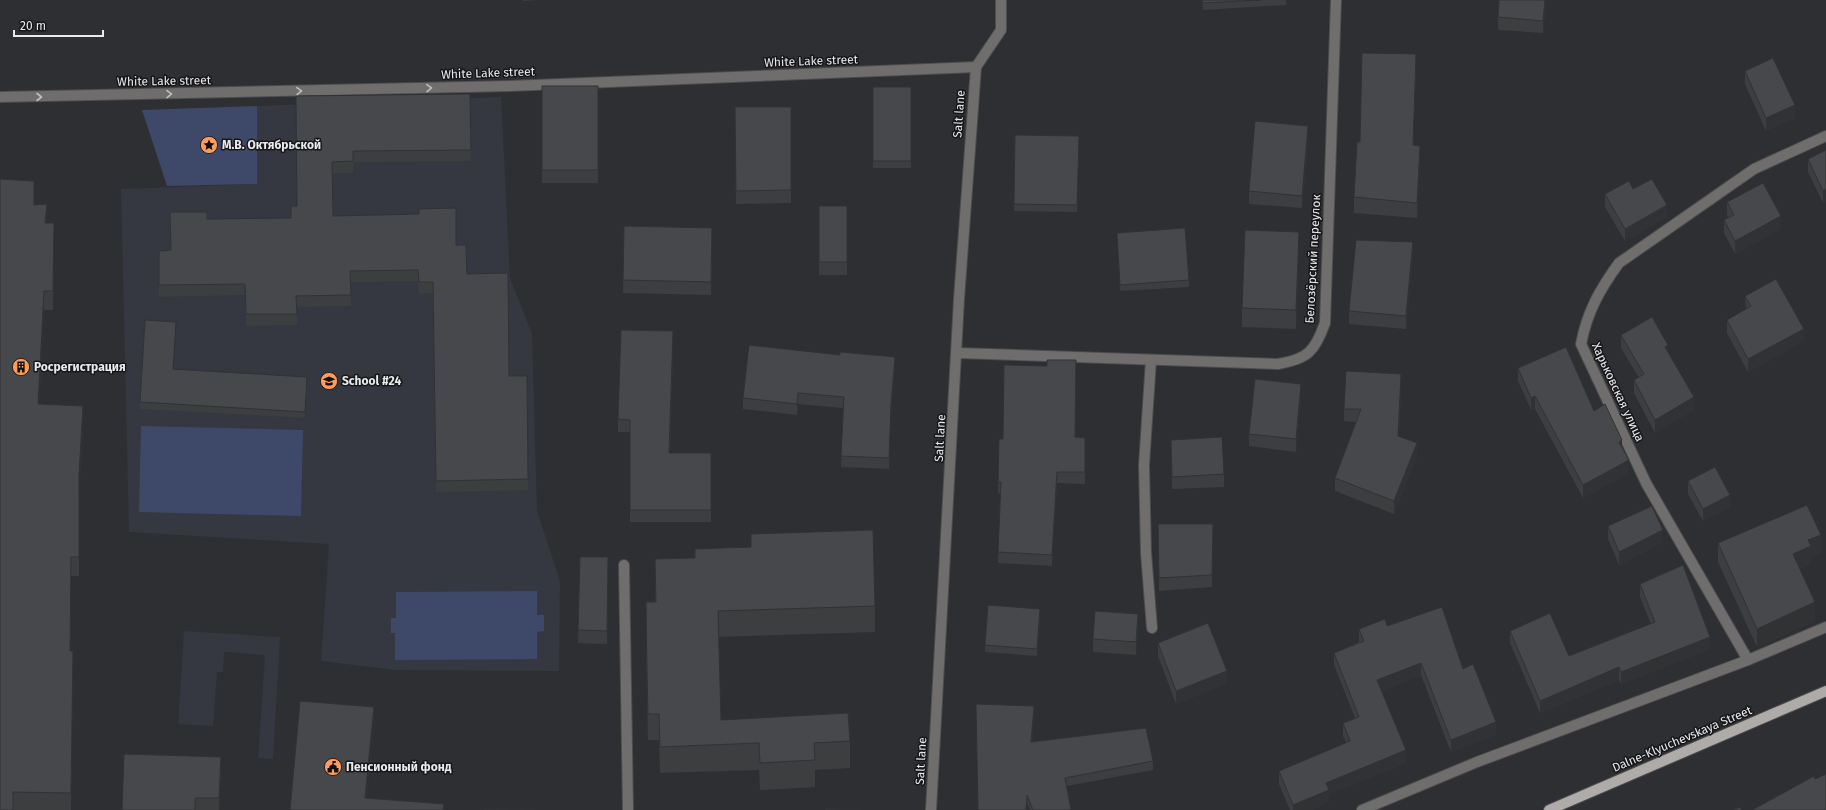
<svg xmlns="http://www.w3.org/2000/svg" width="1826" height="810" viewBox="0 0 1826 810" font-family="'Fira Sans',sans-serif">
	<style>
		.built { fill: #353841 }
		.green { fill: #3e4868 }
		.lines { fill: none; stroke-linecap: round; stroke-linejoin: round }
		.minor-casing { stroke: #4c4d50; stroke-width: 12 }
		.primary-casing { stroke: #4c4d50; stroke-width: 12 }
		.minor { stroke: #706e6d; stroke-width: 10 }
		.primary { stroke: #afaba9; stroke-width: 10 }
		.wall { fill: #3c3e40 }
		.shaded-wall { fill: #313234 }
		.building { fill: #46484b; stroke: #313234 }
		.oneway { stroke: #bebebf }
		.labels { text-anchor: middle; dominant-baseline: central; stroke-width: 3; stroke-linejoin: round; paint-order: stroke }
		.street-label { font-size: 12px; fill: #e8e9eb; stroke: #171719 }
		.poi-label { font-size: 12px; font-weight: bold; fill: #e8e9eb; stroke: #171719; text-anchor: start }
	</style>
	<rect width="100%" height="100%" fill="#2e2f33"/>
	<g class="built">
		<polygon points="501,97 510,278 532,334 537,511 560,581 559,671 396,670 321,661 329,544 129,532 121,189 257,184 257,106"/>
		<polygon points="184,631 280,637 273,759 258,758 265,655 224,652 223,672 217,672 213,726 178,724"/>
	</g>
	<g class="green">
		<polygon points="257,106 257,184 167,186 142,110"/>
		<polygon points="141,426 303,430 301,516 139,512"/>
		<polygon points="537,591 537,615 544,615 544,631 537,632 537,659 395,660 395,633 391,633 391,618 396,618 396,592"/>
	</g>
	<g class="lines">
		<defs>
			<g id="minor">
				<polyline points="0,97 510,86 976,67"/>
				<path d="M958,353L1278,364C1308,359 1315,351 1325,323L1336,0"/>
				<polyline points="1151,360 1144,465 1146,553 1152,628"/>
				<polyline points="624,565 628,810"/>
				<path d="M1748,660L1646,483L1581,344C1587,312 1600,289 1619,263L1754,169L1826,136"/>
				<polyline points="931,810 959,299 976,67 1001,30 1001,0"/>
				<polyline points="1362,810 1477,762 1748,660 1826,627"/>
			</g>
			<polyline id="primary" points="1549,810 1826,691"/>
		</defs>
		<use href="#minor" class="minor-casing"/>
		<use href="#primary" class="primary-casing"/>
		<use href="#minor" class="minor"/>
		<use href="#primary" class="primary"/>
	</g>
	<g class="wall">
		<polygon points="523,0 539,0 523,1"/>
		<polygon points="1202,0 1286,0 1286,5 1203,10"/>
		<polygon points="1499,0 1546,0 1543,33 1498,30 1498,17"/>
		<polygon points="1416,70 1413,145 1420,161 1417,218 1354,213 1354,197 1360,142"/>
		<polygon points="1745,71 1795,118 1766,131 1745,84"/>
		<rect x="542" y="86" width="56" height="97"/>
		<rect x="873" y="87" width="38" height="81"/>
		<polygon points="470,94 471,161 353,162 353,173 332,173 333,216 456,245 467,274 509,376 527,376 528,490 436,492 433,293 419,294 418,281 351,282 351,306 297,307 297,325 246,326 245,295 159,297 159,251 171,250 207,219 291,218 297,206 296,96"/>
		<polygon points="735,107 791,107 791,203 736,204"/>
		<polygon points="1015,135 1079,136 1077,212 1014,211"/>
		<polygon points="1308,138 1302,208 1249,204 1249,191"/>
		<polygon points="1826,150 1826,202 1823,203 1808,172 1808,159"/>
		<polygon points="1633,189 1667,217 1625,241 1605,207 1605,194"/>
		<polygon points="1727,202 1781,229 1735,254 1724,233 1724,220 1728,218 1727,215"/>
		<polygon points="34,205 47,223 54,223 53,310 44,310 39,404 83,425 79,495 79,576 71,576 70,651 73,651 71,810 0,810"/>
		<rect x="819" y="206" width="28" height="69"/>
		<polygon points="624,226 712,241 711,295 623,293"/>
		<polygon points="1117,233 1189,280 1189,287 1120,291"/>
		<polygon points="1299,250 1296,329 1242,327 1242,308"/>
		<polygon points="1413,255 1406,329 1349,324 1349,311"/>
		<polygon points="1745,296 1804,341 1748,372 1727,333 1727,320 1746,309"/>
		<polygon points="176,328 173,369 307,383 305,418 140,409 140,402"/>
		<polygon points="1621,335 1668,353 1694,410 1655,433 1634,393 1634,380 1639,378 1621,348"/>
		<polygon points="673,344 670,453 711,453 711,522 630,522 630,432 618,432 618,419"/>
		<polygon points="895,368 891,415 889,469 841,467 843,408 798,404 797,415 743,409 743,398"/>
		<polygon points="1518,368 1594,411 1629,473 1583,498 1535,409 1531,410 1518,381"/>
		<polygon points="1401,386 1399,436 1417,456 1394,514 1335,491 1335,478 1356,422 1344,421 1344,409"/>
		<polygon points="1301,397 1296,452 1249,446 1249,434"/>
		<polygon points="1075,437 1085,438 1085,484 1057,483 1052,566 998,563 1001,494 998,493 999,439"/>
		<polygon points="1171,440 1224,474 1224,487 1172,489"/>
		<polygon points="1688,481 1730,507 1703,521 1688,494"/>
		<polygon points="1158,524 1213,537 1212,587 1159,591"/>
		<polygon points="1608,526 1663,542 1619,565 1608,539"/>
		<polygon points="751,534 875,606 875,632 718,637 721,720 850,741 850,768 815,770 815,787 760,790 759,770 660,773 659,740 648,740 647,698 646,602 655,602 655,559 695,558 751,547"/>
		<polygon points="1718,543 1821,553 1811,557 1811,564 1800,569 1815,621 1757,647 1718,562"/>
		<polygon points="580,557 608,557 607,644 578,643"/>
		<polygon points="1640,584 1710,649 1621,684 1619,680 1540,713 1510,643 1510,631 1569,656 1651,624 1640,597"/>
		<polygon points="1040,616 1037,656 985,652 985,645"/>
		<polygon points="1387,626 1463,669 1496,735 1451,752 1421,675 1382,691 1406,763 1329,794 1329,802 1311,810 1290,810 1279,784 1279,771 1346,743 1343,736 1343,723 1355,718 1334,665 1334,653 1359,642 1359,629"/>
		<polygon points="1138,627 1136,655 1093,652 1093,639"/>
		<polygon points="1158,643 1227,683 1176,704 1158,656"/>
		<polygon points="1034,715 1032,742 1153,761 1153,770 1067,786 1071,810 1030,810 1027,803 978,810"/>
		<polygon points="221,770 219,810 122,810"/>
	</g>
	<g class="shaded-wall">
		<polygon points="1545,0 1546,0 1543,33 1543,21"/>
		<polygon points="1416,54 1416,70 1413,161 1413,145"/>
		<polygon points="1795,105 1795,118 1766,131 1766,118"/>
		<polygon points="1308,126 1308,138 1302,208 1302,196"/>
		<polygon points="1420,146 1420,161 1417,218 1417,203"/>
		<polygon points="1826,189 1826,202 1823,203 1823,191"/>
		<polygon points="47,204 47,224 45,223"/>
		<polygon points="1667,205 1667,217 1625,241 1625,229"/>
		<polygon points="1781,216 1781,229 1735,254 1735,241"/>
		<polygon points="1299,232 1299,250 1296,329 1296,310"/>
		<polygon points="1413,242 1413,255 1406,329 1406,316"/>
		<polygon points="44,291 44,310 38,424 38,404"/>
		<polygon points="1804,329 1804,341 1748,372 1748,359"/>
		<polygon points="673,331 673,344 669,466 669,453"/>
		<polygon points="1668,345 1668,358 1665,347"/>
		<polygon points="895,357 895,368 891,415 889,469 891,404"/>
		<polygon points="1401,374 1401,386 1398,449 1398,436"/>
		<polygon points="1301,384 1301,397 1296,452 1296,439"/>
		<polygon points="798,393 798,404 797,415 797,404"/>
		<polygon points="1535,396 1535,409 1531,410 1531,398"/>
		<polygon points="1694,397 1694,410 1655,433 1655,420"/>
		<polygon points="83,406 83,425 79,495 79,576 79,475"/>
		<polygon points="1622,440 1622,453 1619,442"/>
		<polygon points="1417,443 1417,456 1394,514 1394,501"/>
		<polygon points="1629,460 1629,473 1583,498 1583,485"/>
		<polygon points="1057,472 1057,483 1052,566 1052,555"/>
		<polygon points="1730,495 1730,507 1703,521 1703,509"/>
		<polygon points="1663,530 1663,542 1619,565 1619,552"/>
		<polygon points="1821,535 1821,553 1811,557 1811,564 1793,572 1793,554 1808,540"/>
		<polygon points="1815,602 1815,621 1757,647 1757,629"/>
		<polygon points="1040,609 1040,616 1037,656 1037,649"/>
		<polygon points="1138,614 1138,627 1136,655 1136,642"/>
		<polygon points="1710,637 1710,649 1621,684 1621,672"/>
		<polygon points="1421,663 1421,675 1377,693 1377,680"/>
		<polygon points="1619,667 1619,680 1540,713 1540,701"/>
		<polygon points="1227,671 1227,683 1176,704 1176,691"/>
		<polygon points="1034,706 1034,715 1031,750 1031,742"/>
		<polygon points="374,707 374,724 366,810 365,798"/>
		<polygon points="1496,722 1496,735 1451,752 1451,740"/>
		<polygon points="1406,750 1406,763 1329,794 1329,802 1311,810 1293,810 1293,805 1326,783"/>
	</g>
	<g class="building">
		<polygon points="1202,0 1261,0 1203,3"/>
		<polygon points="1499,0 1545,0 1543,21 1498,17"/>
		<polygon points="1362,53 1416,54 1413,145 1420,146 1417,203 1354,197 1357,142 1360,142"/>
		<polygon points="1773,58 1795,105 1766,118 1745,71"/>
		<rect x="542" y="86" width="56" height="84"/>
		<rect x="873" y="87" width="38" height="74"/>
		<polygon points="470,94 471,150 353,151 353,161 332,162 333,216 419,214 419,209 456,208 456,245 466,245 467,274 508,273 509,376 527,376 528,479 436,481 433,282 419,282 418,270 350,271 351,295 296,296 297,314 246,314 245,284 159,285 159,251 171,250 170,212 207,212 207,219 291,218 291,206 297,206 296,96"/>
		<polygon points="735,107 791,107 791,190 736,191"/>
		<polygon points="1255,121 1308,126 1302,196 1249,191"/>
		<polygon points="1015,135 1079,136 1077,205 1014,204"/>
		<polygon points="1826,150 1826,189 1823,191 1808,159"/>
		<polygon points="0,179 34,181 34,205 47,204 45,223 54,223 53,291 44,291 38,404 83,406 79,475 79,557 71,557 70,651 73,651 71,793 13,792 13,810 0,810"/>
		<polygon points="1652,179 1667,205 1625,229 1605,194 1629,181 1633,189"/>
		<polygon points="1763,183 1781,216 1735,241 1724,220 1734,215 1727,202"/>
		<rect x="819" y="206" width="28" height="56"/>
		<polygon points="624,226 712,228 711,282 623,280"/>
		<polygon points="1185,228 1189,280 1120,285 1117,233"/>
		<polygon points="1245,230 1299,232 1296,310 1242,308"/>
		<polygon points="1356,240 1413,242 1406,316 1349,311"/>
		<polygon points="1776,279 1804,329 1748,359 1727,320 1751,306 1745,296"/>
		<polygon points="1652,317 1668,345 1665,347 1694,397 1655,420 1634,380 1644,374 1621,335"/>
		<polygon points="145,320 176,322 173,369 307,377 305,412 140,402"/>
		<polygon points="621,330 673,331 669,453 711,453 711,510 630,510 630,420 618,419"/>
		<polygon points="749,345 840,355 840,352 895,357 891,404 889,458 841,456 844,397 798,393 797,404 743,398"/>
		<polygon points="1566,347 1594,411 1605,404 1622,440 1619,442 1629,460 1583,485 1535,396 1531,398 1518,368"/>
		<polygon points="1047,360 1076,360 1075,437 1085,438 1085,472 1057,472 1052,555 998,552 1001,482 998,482 999,439 1003,439 1004,365 1047,366"/>
		<polygon points="1346,371 1401,374 1398,436 1417,443 1394,501 1335,478 1361,409 1344,409"/>
		<polygon points="1255,379 1301,384 1296,439 1249,434"/>
		<polygon points="1222,437 1224,474 1172,477 1171,440"/>
		<polygon points="1715,467 1730,495 1703,509 1688,481"/>
		<polygon points="1807,505 1821,535 1808,540 1811,546 1793,554 1815,602 1757,629 1718,543"/>
		<polygon points="1652,506 1663,530 1619,552 1608,526"/>
		<polygon points="1158,524 1213,524 1212,575 1159,578"/>
		<polygon points="873,530 875,606 718,611 721,720 848,713 850,741 814,743 815,760 760,763 759,743 660,747 659,714 648,714 647,671 646,602 656,602 655,559 695,558 695,549 751,547 751,534"/>
		<polygon points="580,557 608,557 607,631 578,630"/>
		<polygon points="1683,565 1710,637 1621,672 1619,667 1540,701 1510,631 1550,613 1569,656 1655,622 1640,584"/>
		<polygon points="988,605 1040,609 1037,649 985,645"/>
		<polygon points="1442,607 1463,669 1473,664 1496,722 1451,740 1421,663 1377,680 1406,750 1326,783 1329,790 1293,805 1279,771 1350,741 1343,723 1359,717 1334,653 1364,641 1359,629 1385,619 1387,626"/>
		<polygon points="1095,611 1138,614 1136,642 1093,639"/>
		<polygon points="1208,623 1227,671 1176,691 1158,643"/>
		<polygon points="300,701 374,707 365,798 444,804 443,810 290,810"/>
		<polygon points="976,704 1034,706 1031,742 1146,728 1153,761 1065,778 1071,810 1033,810 1027,795 1026,810 978,810"/>
		<polygon points="124,754 221,757 219,798 195,798 195,810 122,810"/>
		<polygon points="1826,774 1826,810 1752,810 1814,776 1815,779"/>
		<polygon points="1740,807 1742,810 1733,810"/>
		<polygon points="484,809 535,810 484,810"/>
		<polygon points="825,809 860,810 825,810"/>
	</g>
	<defs><path id="oneway-chevron" d="M-2-3.5L2.5 0L-2 3.5" fill="none" stroke-width="1.6" stroke-linecap="round" stroke-linejoin="round"/></defs>
	<g class="oneway">
		<use href="#oneway-chevron" transform="translate(429 88) rotate(-1)"/>
		<use href="#oneway-chevron" transform="translate(299 91) rotate(-1)"/>
		<use href="#oneway-chevron" transform="translate(169 94) rotate(-1)"/>
		<use href="#oneway-chevron" transform="translate(39 97)"/>
	</g>
	<defs>
		<symbol id="sight-disc" viewBox="-11 -11 22 22"><circle r="9.5" fill="#ff9b5b" stroke="#171719"/><path d="M0-6L1.8-2.2L6-1.7L2.9 1.2L3.7 5.4L0 3.3L-3.7 5.4L-2.9 1.2L-6-1.7L-1.8-2.2Z" fill="#111"/></symbol>
		<symbol id="building-disc" viewBox="-11 -11 22 22"><circle r="9.5" fill="#ff9b5b" stroke="#171719"/><path d="M-4-6H4V6H1V3H-1V6H-4ZM-2.5-4.3h1.7v1.8h-1.7ZM.8-4.3h1.7v1.8H.8ZM-2.5-1h1.7V.8h-1.7ZM.8-1h1.7V.8H.8Z" fill="#111"/></symbol>
		<symbol id="school-disc" viewBox="-11 -11 22 22"><circle r="9.5" fill="#ff9b5b" stroke="#171719"/><path d="M0-5L7-2L0 1L-7-2ZM-4 1L0 2.5L4 1V4Q0 6-4 4Z" fill="#111"/></symbol>
		<symbol id="civic-disc" viewBox="-11 -11 22 22"><circle r="9.5" fill="#ff9b5b" stroke="#171719"/><path d="M-.6-6.5H3V-4.5H.6V-3L4-1V1h2V6H-6V1h2V-1L-.6-3ZM-1.2 2.5V6h2.4V2.5Z" fill="#111"/></symbol>
	</defs>
	<g fill-rule="evenodd">
		<use href="#sight-disc" x="199" y="135" width="20" height="20"/>
		<use href="#building-disc" x="11" y="357" width="20" height="20"/>
		<use href="#school-disc" x="319" y="371" width="20" height="20"/>
		<use href="#civic-disc" x="323" y="757" width="20" height="20"/>
	</g>
	<g class="labels">
		<g class="street-label">
			<text transform="translate(811 61) rotate(-2)">White Lake street</text>
			<text transform="translate(488 73) rotate(-2)">White Lake street</text>
			<text transform="translate(164 81) rotate(-1)">White Lake street</text>
			<text transform="translate(959 114) rotate(-86)">Salt lane</text>
			<text transform="translate(1313 259) rotate(-87)">Белозёрский переулок</text>
			<text transform="translate(1618 392) rotate(65)">Харьковская улица</text>
			<text transform="translate(940 438) rotate(-87)">Salt lane</text>
			<text transform="translate(1682 739) rotate(-23)">Dalne-Klyuchevskaya Street</text>
			<text transform="translate(921 761) rotate(-87)">Salt lane</text>
		</g>
		<g class="poi-label">
			<text x="222" y="145">М.В. Октябрьской</text>
			<text x="34" y="367">Росрегистрация</text>
			<text x="342" y="381">School #24</text>
			<text x="346" y="767">Пенсионный фонд</text>
		</g>
	</g>
	<path d="M14 30v6h89v-6" fill="none" stroke="#e8e9eb" stroke-width="2"/>
	<text x="20" y="30" font-size="12" fill="#e8e9eb" stroke="#171719" stroke-width="3" paint-order="stroke">20 m</text>
</svg>
